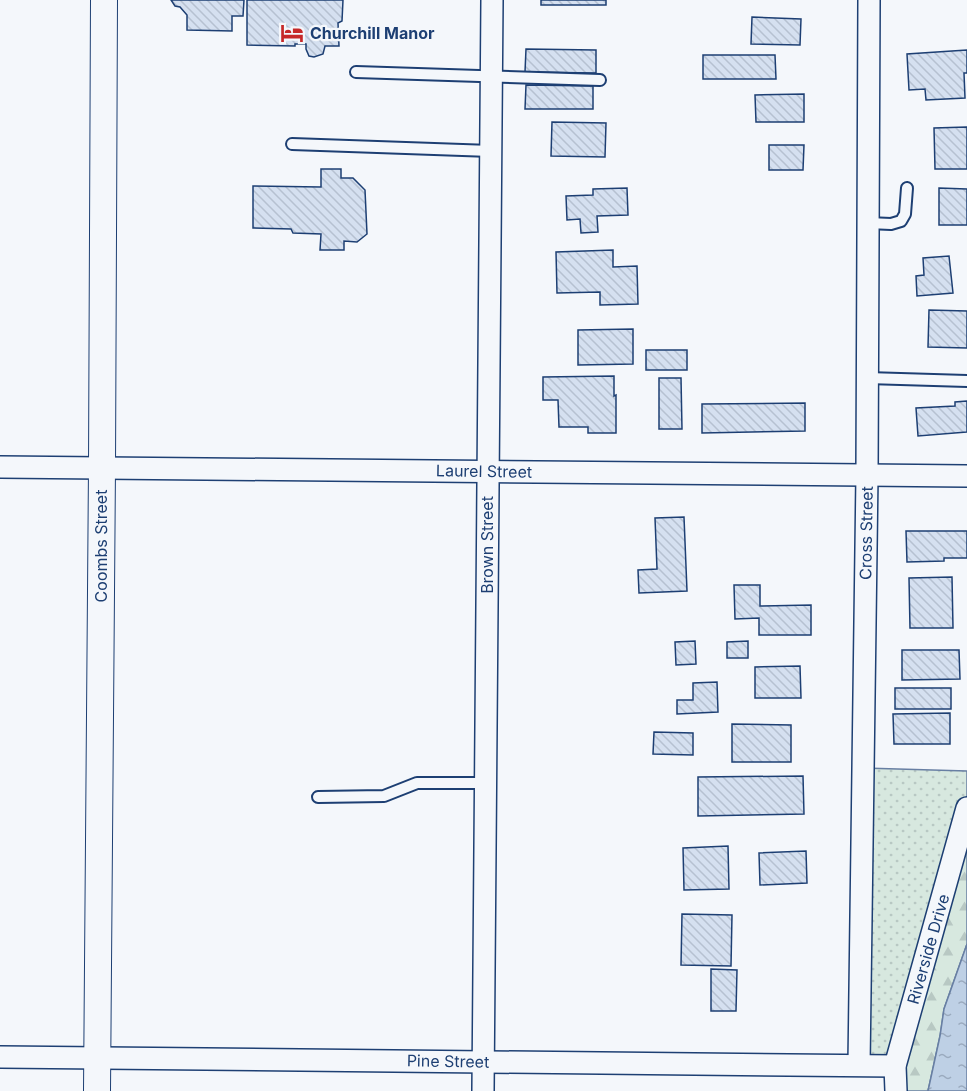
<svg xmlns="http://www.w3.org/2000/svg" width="967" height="1091" font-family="Inter,sans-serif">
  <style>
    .forest { fill: url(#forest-firs); stroke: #687fa3; stroke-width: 1.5 }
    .park { fill: url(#park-dots); stroke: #687fa3; stroke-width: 1.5 }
    .water { fill: url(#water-ripples); stroke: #687fa3; stroke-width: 1.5 }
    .building { fill: url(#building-back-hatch); stroke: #1d3f73; stroke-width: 1.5 }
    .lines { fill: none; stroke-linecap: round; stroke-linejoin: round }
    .service-casing { stroke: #1d3f73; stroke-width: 14 }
    .minor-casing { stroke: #1d3f73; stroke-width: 24 }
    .tertiary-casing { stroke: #1d3f73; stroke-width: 28 }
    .service { stroke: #f4f7fb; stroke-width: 10 }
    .minor { stroke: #f4f7fb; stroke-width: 21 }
    .tertiary { stroke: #f4f7fb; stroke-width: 26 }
    .labels { text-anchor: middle; stroke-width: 4.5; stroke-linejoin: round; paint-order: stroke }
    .poi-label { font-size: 16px; font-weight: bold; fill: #1d3f73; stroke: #f4f7fb; text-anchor: start }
    .street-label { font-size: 16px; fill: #1d3f73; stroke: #f4f7fb }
  </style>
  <defs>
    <pattern id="forest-firs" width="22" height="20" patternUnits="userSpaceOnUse" patternTransform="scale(1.5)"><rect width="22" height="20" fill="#d7e8df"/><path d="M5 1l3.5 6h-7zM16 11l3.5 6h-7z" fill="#b8c8c3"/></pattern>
    <pattern id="park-dots" width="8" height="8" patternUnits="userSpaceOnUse" patternTransform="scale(1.5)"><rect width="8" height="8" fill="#d7e8df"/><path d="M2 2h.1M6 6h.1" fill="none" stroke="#b8c8c3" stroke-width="1.8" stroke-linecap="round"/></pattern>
    <pattern id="water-ripples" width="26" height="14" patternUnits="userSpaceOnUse" patternTransform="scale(1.5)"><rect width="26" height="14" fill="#bed0e5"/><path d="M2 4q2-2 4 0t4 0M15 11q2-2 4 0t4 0" fill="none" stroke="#9aaabe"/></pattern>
    <pattern id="building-back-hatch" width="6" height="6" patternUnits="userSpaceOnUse" patternTransform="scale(1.5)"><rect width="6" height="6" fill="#d5e0f0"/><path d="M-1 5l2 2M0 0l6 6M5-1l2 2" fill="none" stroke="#b6c1d1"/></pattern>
  </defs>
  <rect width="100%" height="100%" fill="#f4f7fb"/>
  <path class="forest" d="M967 808V944L944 1009 940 1036 928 1091H896Z"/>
  <path class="park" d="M863 768 967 771V808L895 1066 859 1065Z"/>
  <path class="water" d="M967 944V1091H928L940 1036 944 1009Z"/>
  <g class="building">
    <path d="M171 0H244L243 16H232V31L187 30V15L180 7 175 6Z"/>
    <path d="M247 0H343L342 21 338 23 339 46H325L323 54 314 57 309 56 306 49V44H295V46L247 45Z"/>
    <rect x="541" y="0" width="65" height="5"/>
    <path d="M752 17 801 19 800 45 751 44Z"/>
    <path d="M526 49 596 50V73L525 72Z"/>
    <path d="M967 50V73H964L965 98 926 100 925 89 909 90 907 54Z"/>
    <path d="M703 55H775L776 79H703Z"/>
    <path d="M526 85 593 86V109H525Z"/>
    <path d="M804 94V122H756L755 95Z"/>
    <path d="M552 122 606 123 605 157 551 156Z"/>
    <path d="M967 127V169H935L934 128Z"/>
    <path d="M769 145H804L803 170H769Z"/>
    <path d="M321 169H341V178H353L365 190 367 234 357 242 344 241V250H320L321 234 293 233 291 229 253 228V186L321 187Z"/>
    <path d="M627 188 628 215 597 216 598 232 581 233 580 219 567 220 566 196 593 195V189Z"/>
    <path d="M939 188 967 189V225H939Z"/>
    <path d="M613 250V267L637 266 638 304 600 305V292L557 293 556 252Z"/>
    <path d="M949 256 953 293 917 296 916 276 924 275 923 258Z"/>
    <path d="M929 310 967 311V348L928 347Z"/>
    <path d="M633 329V364L578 365V330Z"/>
    <rect x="646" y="350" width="41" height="20"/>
    <path d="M614 376V396L616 395V433H588V427H559L558 400H543V377Z"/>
    <path d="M659 378H681L682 429H659Z"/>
    <path d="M967 401V432L918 436 916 408 955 406V402Z"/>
    <path d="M805 403V431L702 433V404Z"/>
    <path d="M684 517 687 591 639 593 638 570 657 569 655 518Z"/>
    <path d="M906 531H967V558H944V561L907 562Z"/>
    <path d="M952 577 953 628H910L909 578Z"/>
    <path d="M734 585H760V606L811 605V635H759V618L735 619Z"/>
    <path d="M695 641 696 664 676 665 675 642Z"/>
    <path d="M748 641V658H727V642Z"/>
    <path d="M902 650H959L960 679 902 680Z"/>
    <path d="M800 666 801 698H755V667Z"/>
    <path d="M717 682 718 712 677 714V700H693V683Z"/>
    <rect x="895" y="688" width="56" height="21"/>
    <path d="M950 713V744H894L893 714Z"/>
    <path d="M732 724 791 725V762H732Z"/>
    <path d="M654 732 693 733V755L653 754Z"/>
    <path d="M803 776 804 814 698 816V777Z"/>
    <path d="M728 846 729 889 684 890 683 848Z"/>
    <path d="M806 851 807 883 760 885 759 853Z"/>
    <path d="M682 914 732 915 731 966 681 965Z"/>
    <path d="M711 969 737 970 736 1011H711Z"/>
  </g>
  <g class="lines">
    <g class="service-casing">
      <g id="service">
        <path d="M356 72 600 80"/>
        <path d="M292 144 491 151"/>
        <path d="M868 223 891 224 901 221 905 214 907 188"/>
        <path d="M867 378 967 381"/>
        <path d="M318 797 384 796 417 783H485"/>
      </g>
    </g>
    <g class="minor-casing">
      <g id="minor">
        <path d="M0 467 967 476"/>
        <path d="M0 1057 895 1066"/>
        <path d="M859 1065 867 475 869 0"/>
        <path d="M483 1091 492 0"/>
        <path d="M896 1091 895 1066 967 808"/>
      </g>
    </g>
    <g class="tertiary-casing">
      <path id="tertiary" d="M97 1091 102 467 104 0"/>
    </g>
    <use href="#service" class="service"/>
    <use href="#minor" class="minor"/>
    <use href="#tertiary" class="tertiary"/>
  </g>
  <defs>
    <g id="hotel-bare" transform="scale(1.8)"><path d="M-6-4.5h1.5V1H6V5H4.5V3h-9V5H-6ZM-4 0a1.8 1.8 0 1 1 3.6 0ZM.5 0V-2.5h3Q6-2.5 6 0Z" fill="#c62828" stroke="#f4f7fb" stroke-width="2.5" paint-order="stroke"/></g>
  </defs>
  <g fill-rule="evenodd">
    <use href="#hotel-bare" x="292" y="33"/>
  </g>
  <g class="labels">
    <g class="poi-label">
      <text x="310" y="39">Churchill Manor</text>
    </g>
    <g class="street-label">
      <text transform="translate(484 471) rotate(1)" y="6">Laurel Street</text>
      <text transform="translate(866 533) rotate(-89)" y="6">Cross Street</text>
      <text transform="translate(487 545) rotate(-90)" y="6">Brown Street</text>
      <text transform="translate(101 546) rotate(-90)" y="6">Coombs Street</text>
      <text transform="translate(928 949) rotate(-74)" y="6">Riverside Drive</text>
      <text transform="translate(448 1061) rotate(1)" y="6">Pine Street</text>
    </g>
  </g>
</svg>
